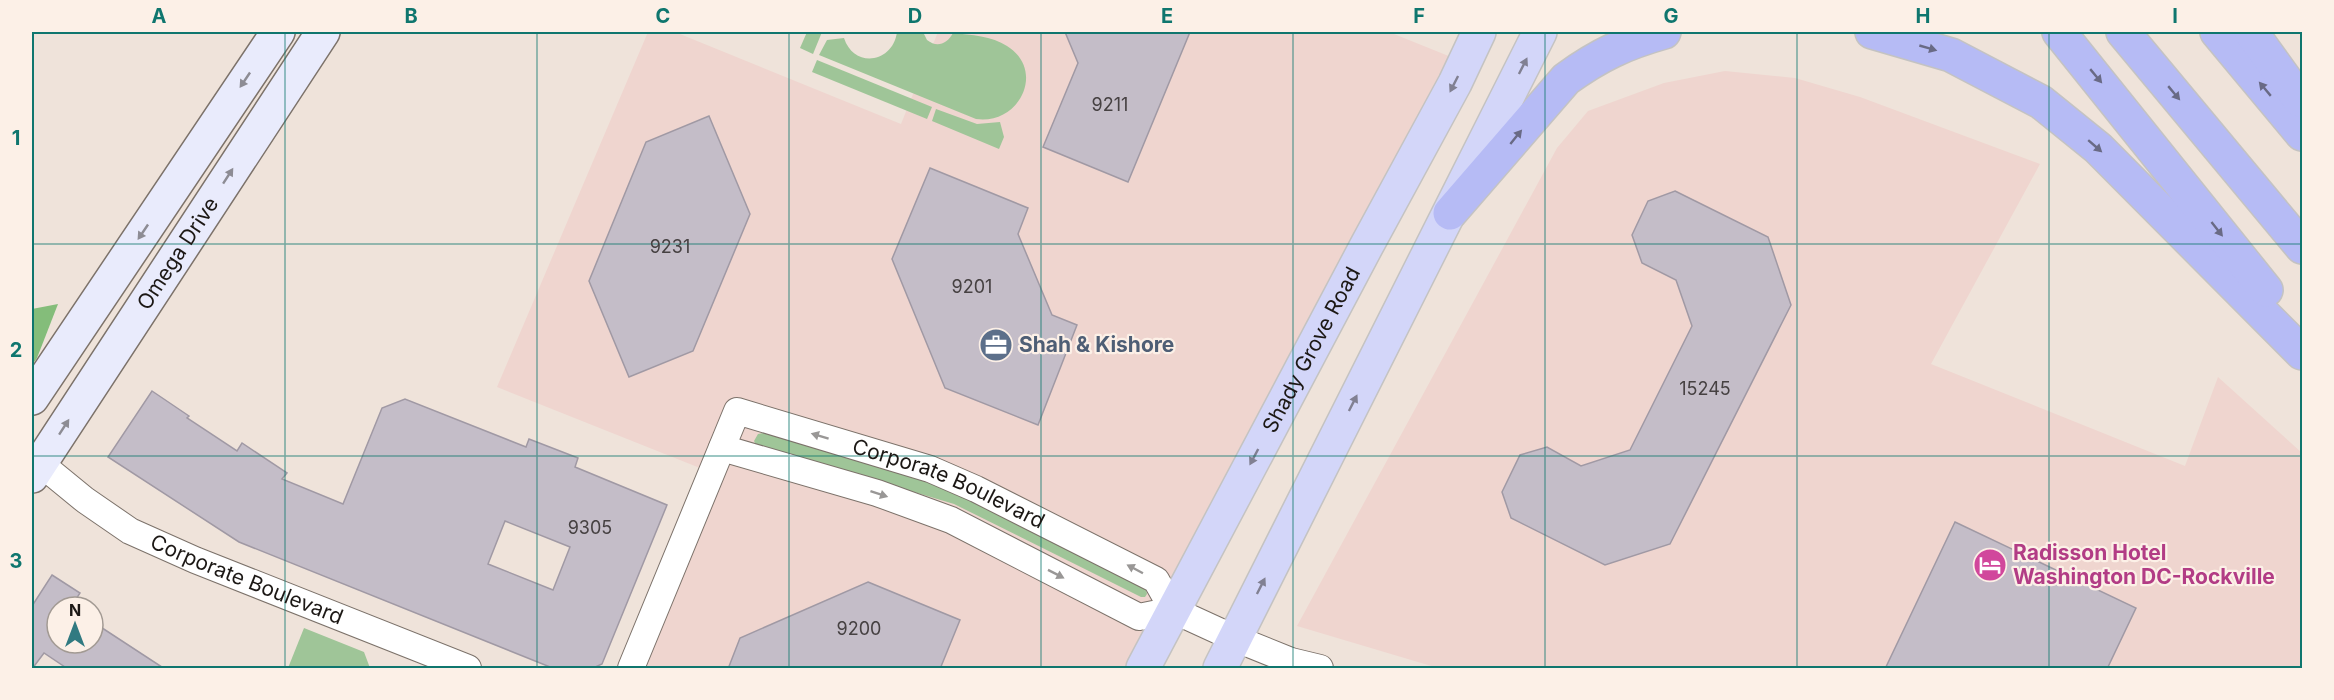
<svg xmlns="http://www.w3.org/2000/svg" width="2334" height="700" font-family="Inter,sans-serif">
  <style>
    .commercial { fill: #efd5cf }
    .green { fill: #9fc598 }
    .forest { fill: #84bd7a }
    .building { fill: #c4bdc8; stroke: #a099a4; stroke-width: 1.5; fill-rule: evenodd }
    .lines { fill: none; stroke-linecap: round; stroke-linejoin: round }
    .minor-casing { stroke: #7c726a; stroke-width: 28 }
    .secondary-casing { stroke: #7c726a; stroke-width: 36 }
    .primary-casing { stroke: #c4c3c2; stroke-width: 36 }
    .motorway-casing { stroke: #c4c3c2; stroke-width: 36 }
    .minor { stroke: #fff; stroke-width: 26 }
    .secondary { stroke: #e9ebfc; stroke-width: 33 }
    .primary { stroke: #d3d6f9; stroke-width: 33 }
    .motorway { stroke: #b6bbf5; stroke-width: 33 }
    .oneway { fill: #696a85 }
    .oneway2 { fill: #818092 }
    .oneway3 { fill: #8d8c94 }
    .oneway4 { fill: #999796 }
    .grid { fill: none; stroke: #0f766e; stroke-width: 1.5; stroke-opacity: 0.55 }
    .labels { text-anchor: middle; stroke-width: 4.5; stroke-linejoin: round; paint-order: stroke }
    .number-label { font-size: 18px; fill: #464142 }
    .street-label { font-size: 21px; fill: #1c1815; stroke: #fcf0e7 }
    .service-label { font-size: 21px; font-weight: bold; fill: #4e5e75; stroke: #fcf0e7; text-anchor: start }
    .hotel-label { font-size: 21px; font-weight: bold; fill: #b23c85; stroke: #fcf0e7; text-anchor: start }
    .neatline { fill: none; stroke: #0f766e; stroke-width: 2 }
    .grid-label { font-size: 20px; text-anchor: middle; font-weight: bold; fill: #0f766e }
  </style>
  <rect width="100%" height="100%" fill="#efe3da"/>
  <g class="commercial">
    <path d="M648 32H675L901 124 938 32H1389L1461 61 1137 668H629L710 472 497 387Z"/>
    <path d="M1725 71 1795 78 1860 97 2040 164 1931 364 2185 466 2218 377 2302 453V668H1438L1297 626 1557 148 1588 111 1664 83Z"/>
  </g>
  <g class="green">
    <path d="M807 32H822L813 54 800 48Z"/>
    <path d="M897 32H923L927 40C937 48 947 44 953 33 971 35 992 36 1007 46 1046 70 1020 125 976 119L819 55 827 40 844 38C854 69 893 63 897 32Z"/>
    <path d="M817 60 932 107 927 119 812 72Z"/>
    <path d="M936 109 977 124 1000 122 1004 137 999 149 932 121Z"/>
    <path d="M763 433 932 482 1146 589 1147 594 1145 597H1141L954 504 756 445 754 441 758 434Z"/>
    <path d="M304 628 364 652 370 668H288Z"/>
  </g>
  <path class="forest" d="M58 304 37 358 32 365V309Z"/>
  <g class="building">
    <path d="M1065 32H1190L1128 182 1043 147 1078 63Z"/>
    <path d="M709 116 750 214 693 351 629 377 589 281 646 142Z"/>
    <path d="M930 168 1028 208 1018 234 1052 315 1077 325 1038 425 945 388 892 259Z"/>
    <path d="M1675 191 1768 237 1791 305 1670 544 1605 565 1511 518 1502 492 1520 455 1547 447 1581 466 1630 450 1692 326 1676 280 1642 263 1632 235 1648 201Z"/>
    <path d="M152 391 189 416 187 418 237 451 242 443 287 473 282 479 343 504 382 408 405 399 526 447 529 439 578 458 575 467 667 505 602 664 591 669H555L239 542 108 457ZM505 521 570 547 553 590 488 564Z"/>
    <path d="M1955 522 2136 608 2107 669H1885Z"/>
    <path d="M52 575 80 593 71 607H57V643H93V622L165 669H68L44 653 32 669V606Z"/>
    <path d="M868 582 960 620 940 669H728L740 638Z"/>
  </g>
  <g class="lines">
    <g class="minor-casing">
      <g id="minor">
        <path d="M722 448 877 493 951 520 1139 617 1173 610"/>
        <path id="s1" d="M41 464 85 500 130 531 195 560 468 668"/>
        <path id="s2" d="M631 668 737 411 930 469 976 489 1156 580 1173 610 1234 638 1291 661 1320 668"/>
      </g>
    </g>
    <g class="secondary-casing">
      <g id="secondary">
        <path d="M32 398 278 32"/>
        <path id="s3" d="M32 476 323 32"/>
      </g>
    </g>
    <g class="primary-casing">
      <g id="primary">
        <path id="s4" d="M1143 668 1367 245 1455 83 1479 32"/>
        <path d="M1220 668 1540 32"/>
      </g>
    </g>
    <g class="motorway-casing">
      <g id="motorway">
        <path d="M1872 32 1951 55 2041 102 2098 148 2302 353"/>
        <path d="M2059 32 2266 290"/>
        <path d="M2123 32 2302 247"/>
        <path d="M2217 32 2302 134"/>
        <path d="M2251 32 2300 100"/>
        <path d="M1450 213 1566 79C1599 55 1625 43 1664 32"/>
      </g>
    </g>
    <use href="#minor" class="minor"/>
    <use href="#secondary" class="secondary"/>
    <use href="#primary" class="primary"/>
    <use href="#motorway" class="motorway"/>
  </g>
  <defs><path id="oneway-solid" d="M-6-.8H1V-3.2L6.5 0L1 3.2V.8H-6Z" transform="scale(1.5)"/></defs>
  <g class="oneway">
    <use href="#oneway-solid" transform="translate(1928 48) rotate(16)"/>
    <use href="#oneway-solid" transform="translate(2096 76) rotate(50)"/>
    <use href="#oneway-solid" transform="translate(2265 89) rotate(-130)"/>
    <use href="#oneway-solid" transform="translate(2174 93) rotate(50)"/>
    <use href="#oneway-solid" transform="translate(1516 137) rotate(-51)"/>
    <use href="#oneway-solid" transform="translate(2095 146) rotate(41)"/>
    <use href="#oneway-solid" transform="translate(2217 229) rotate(52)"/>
  </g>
  <g class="oneway2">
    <use href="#oneway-solid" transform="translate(1523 66) rotate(-63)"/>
    <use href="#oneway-solid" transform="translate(1454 84) rotate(117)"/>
    <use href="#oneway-solid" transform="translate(1353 403) rotate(-63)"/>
    <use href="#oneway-solid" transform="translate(1254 457) rotate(118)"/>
    <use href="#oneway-solid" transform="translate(1261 586) rotate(-63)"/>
  </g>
  <g class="oneway3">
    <use href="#oneway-solid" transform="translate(245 80) rotate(124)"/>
    <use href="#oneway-solid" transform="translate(228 176) rotate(-57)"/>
    <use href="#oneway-solid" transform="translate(143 232) rotate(124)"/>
    <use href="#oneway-solid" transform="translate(64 427) rotate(-57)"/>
  </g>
  <g class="oneway4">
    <use href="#oneway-solid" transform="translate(820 436) rotate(-163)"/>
    <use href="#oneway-solid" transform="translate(879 494) rotate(18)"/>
    <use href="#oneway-solid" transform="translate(1135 569) rotate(-152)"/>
    <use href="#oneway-solid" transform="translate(1056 574) rotate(27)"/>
  </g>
  <path class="grid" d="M285 32V668M537 32V668M789 32V668M1041 32V668M1293 32V668M1545 32V668M1797 32V668M2049 32V668M32 244H2302M32 456H2302"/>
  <defs>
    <g id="office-disc" transform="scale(1.725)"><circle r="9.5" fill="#5c6f8a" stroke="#fcf0e7"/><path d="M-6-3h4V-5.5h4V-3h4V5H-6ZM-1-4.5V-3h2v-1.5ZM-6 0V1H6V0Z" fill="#fff"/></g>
    <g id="hotel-disc" transform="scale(1.725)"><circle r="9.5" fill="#d1479c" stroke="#fcf0e7"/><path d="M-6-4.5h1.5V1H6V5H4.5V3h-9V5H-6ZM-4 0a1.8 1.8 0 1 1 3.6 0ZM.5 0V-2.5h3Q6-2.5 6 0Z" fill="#fff"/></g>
  </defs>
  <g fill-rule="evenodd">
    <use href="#office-disc" x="996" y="345"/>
    <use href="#hotel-disc" x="1990" y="565"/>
  </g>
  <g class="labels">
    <g class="number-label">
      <text x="1110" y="111">9211</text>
      <text x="670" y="253">9231</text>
      <text x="972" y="293">9201</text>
      <text x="1705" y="395">15245</text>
      <text x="590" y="534">9305</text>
      <text x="859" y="635">9200</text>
    </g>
    <g class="street-label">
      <text dy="7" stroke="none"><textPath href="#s3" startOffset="266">Omega Drive</textPath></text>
      <text dy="7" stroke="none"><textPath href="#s4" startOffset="360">Shady Grove Road</textPath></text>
      <text dy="7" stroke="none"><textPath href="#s2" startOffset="502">Corporate Boulevard</textPath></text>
      <text dy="7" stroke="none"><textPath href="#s1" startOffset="238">Corporate Boulevard</textPath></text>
    </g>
    <g class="service-label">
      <text x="1019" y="352">Shah &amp; Kishore</text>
    </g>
    <g class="hotel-label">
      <text x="2013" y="560">Radisson Hotel<tspan x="2013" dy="24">Washington DC-Rockville</tspan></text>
    </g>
  </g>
  <rect width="2334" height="700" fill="none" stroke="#fcf0e7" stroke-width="66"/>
  <g transform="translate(75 625)"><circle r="28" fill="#fcf0e7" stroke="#a29a93" stroke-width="1.5"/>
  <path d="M0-4.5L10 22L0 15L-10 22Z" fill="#317a81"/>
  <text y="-9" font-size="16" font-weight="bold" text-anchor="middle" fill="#1c1815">N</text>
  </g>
  <rect x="33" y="33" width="2268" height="634" class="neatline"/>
  <g class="grid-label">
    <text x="159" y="23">A</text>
    <text x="411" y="23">B</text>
    <text x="663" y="23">C</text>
    <text x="915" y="23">D</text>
    <text x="1167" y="23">E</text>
    <text x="1419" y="23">F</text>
    <text x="1671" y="23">G</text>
    <text x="1923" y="23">H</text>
    <text x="2175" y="23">I</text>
    <text x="16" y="145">1</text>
    <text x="16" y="357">2</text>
    <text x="16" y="568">3</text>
  </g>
</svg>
